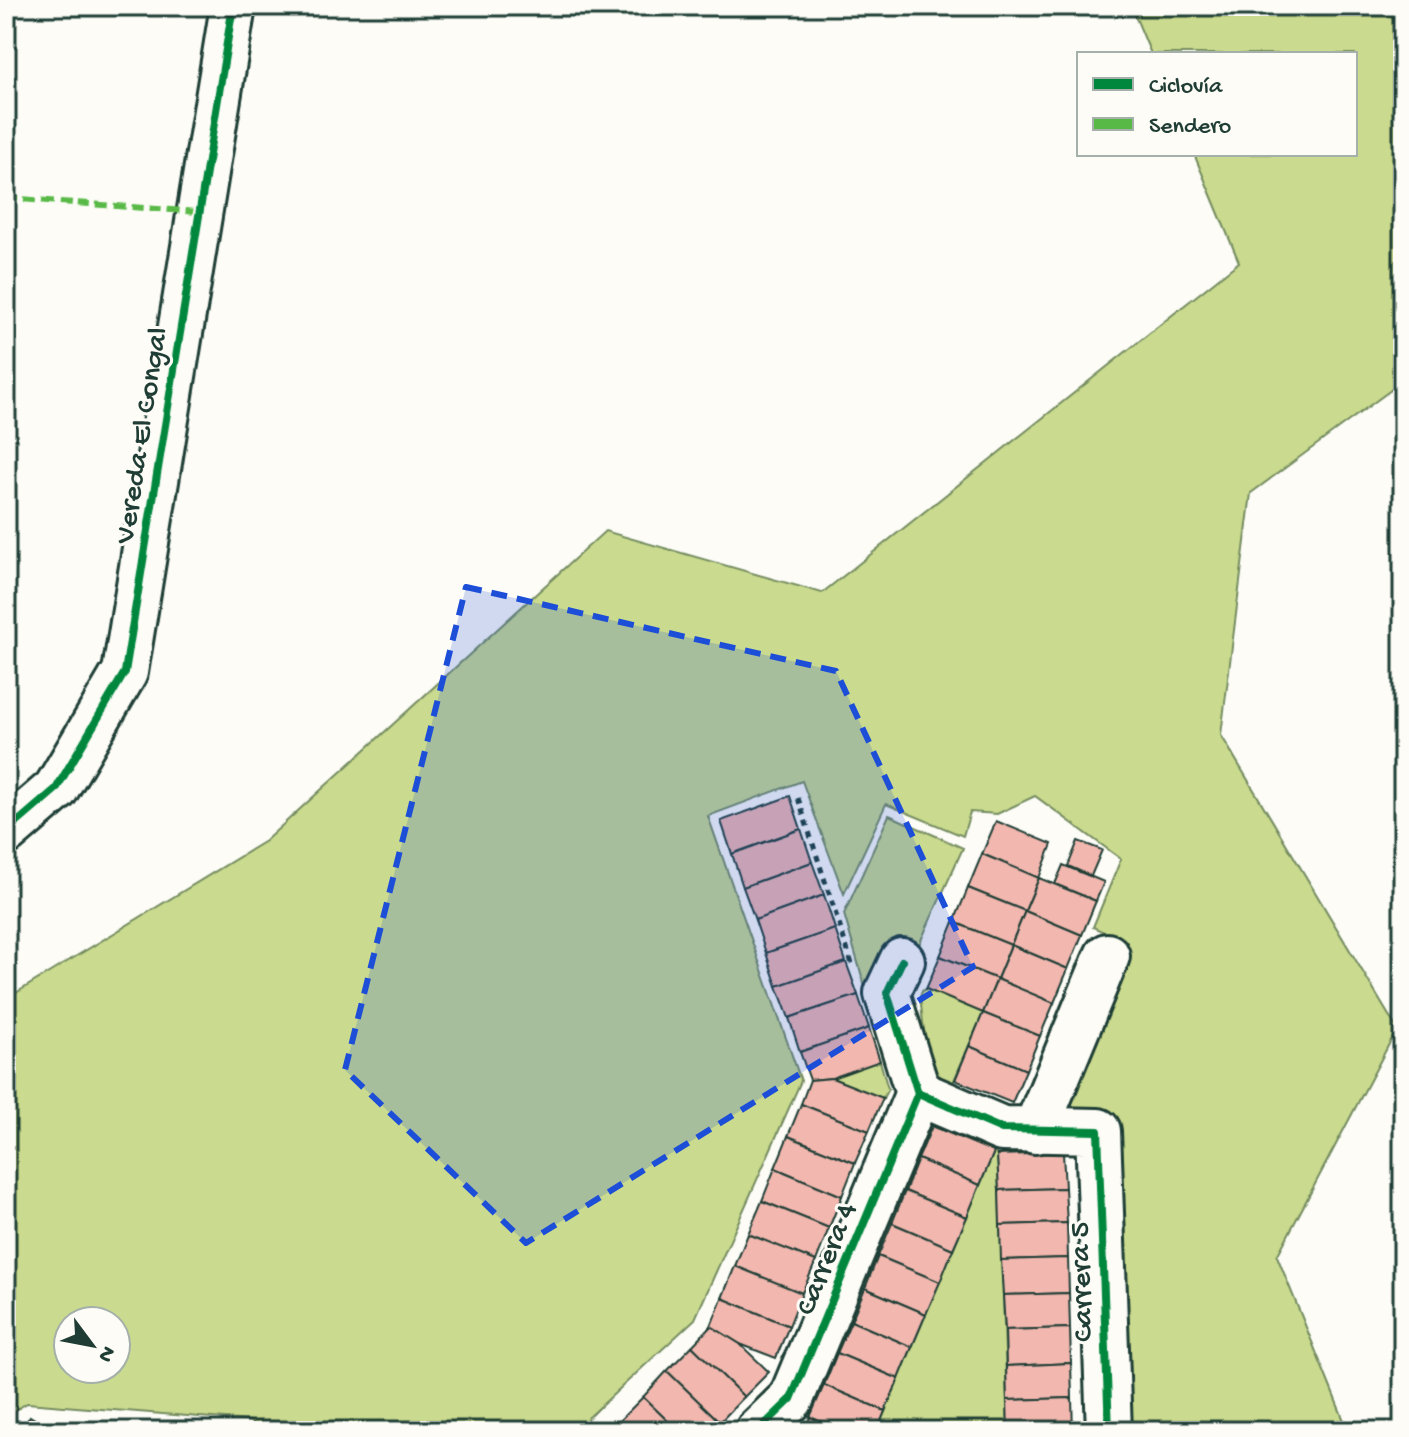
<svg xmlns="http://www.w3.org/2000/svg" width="1409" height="1437" font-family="'Gochi Hand',sans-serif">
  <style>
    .green { fill: #cada8e; stroke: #748c61; stroke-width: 2; fill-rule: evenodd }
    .building { fill: #f2b7af; stroke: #1f3d34; stroke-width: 2 }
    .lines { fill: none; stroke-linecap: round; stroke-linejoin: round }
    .minor-casing { stroke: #1f3d34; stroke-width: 50 }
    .path { stroke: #1f3d34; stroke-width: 5; stroke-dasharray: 6 6; stroke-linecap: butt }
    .minor { stroke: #fdfcf7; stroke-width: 44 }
    .quiet { stroke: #58b947; stroke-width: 6; stroke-dasharray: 12 6; stroke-linecap: butt }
    .cycleway-casing { stroke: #fdfcf7; stroke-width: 13 }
    .cycleway { stroke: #00873e; stroke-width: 8 }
    .marked { fill: #1d4ed8; fill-opacity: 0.2; stroke: #1d4ed8; stroke-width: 6; stroke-dasharray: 16 10; stroke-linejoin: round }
    .labels { text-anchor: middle; stroke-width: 6; stroke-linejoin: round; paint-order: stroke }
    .street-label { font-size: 30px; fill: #1f3d34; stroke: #fdfcf7 }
  </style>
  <rect width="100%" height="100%" fill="#fdfcf7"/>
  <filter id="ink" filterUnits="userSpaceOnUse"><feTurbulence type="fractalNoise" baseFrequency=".0125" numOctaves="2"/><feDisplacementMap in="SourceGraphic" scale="16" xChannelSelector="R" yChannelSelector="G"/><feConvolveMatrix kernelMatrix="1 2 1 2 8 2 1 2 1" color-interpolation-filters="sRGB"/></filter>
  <g filter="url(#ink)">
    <g class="green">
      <path d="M1131 6H1403V381L1251 493 1221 735 1397 1029 1277 1256 1347 1428 1345 1431H1126L1112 1130 1062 1109 1119 939 1093 927 1121 859 1035 796 997 814 970 812 963 836 886 804 844 894 802 781 708 816 801 1081 695 1319 574 1431H263L249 1421 27 1403 6 1416V999L265 841 605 531 822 593 1239 262 1194 154H1355V54H1151ZM68 1321H116V1369H68Z"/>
      <path d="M889 815 963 848 918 947 896 938 867 994 844 914Z"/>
      <path d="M926 989 983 1013 952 1085C924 1074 924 1024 920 997L922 991Z"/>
      <path d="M880 1061 888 1089 883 1098 832 1078Z"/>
      <path d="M994 1152 997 1155 999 1190 1008 1431H877Z"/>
    </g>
    <g class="building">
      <path d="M790 796 801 829 732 854 721 821Z"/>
      <path d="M996 821 1052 844 1039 878 982 854Z"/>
      <path d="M801 829 812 862 743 887 732 854Z"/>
      <path d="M1078 841 1102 850 1091 876 1068 866Z"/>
      <path d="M982 854 1039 878 1025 911 968 888Z"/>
      <path d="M812 862 824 895 755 920 743 887Z"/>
      <path d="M1063 865 1104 882 1096 901 1055 884Z"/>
      <path d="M1039 878 1096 901 1082 935 1025 911Z"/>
      <path d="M968 888 1025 911 1011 945 954 922Z"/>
      <path d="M824 895 835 929 766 953 755 920Z"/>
      <path d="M1025 911 1082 935 1068 969 1011 945Z"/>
      <path d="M954 922 1011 945 997 979 940 956Z"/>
      <path d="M835 929 846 962 777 986 766 953Z"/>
      <path d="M1011 945 1068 969 1054 1003 997 979Z"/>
      <path d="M940 956 997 979 983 1013 926 989Z"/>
      <path d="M846 962 858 995 789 1018 777 986Z"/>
      <path d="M997 979 1054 1003 1040 1036 983 1013Z"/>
      <path d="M858 995 869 1028 800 1052 789 1018Z"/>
      <path d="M983 1013 1040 1036 1026 1070 969 1046Z"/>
      <path d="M869 1028 880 1061 832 1078 810 1080 800 1052Z"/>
      <path d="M969 1046 1026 1070 1012 1103 955 1080Z"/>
      <path d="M832 1078 883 1098 869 1131 801 1104 810 1080Z"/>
      <path d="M801 1104 869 1131 855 1163 788 1136Z"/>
      <path d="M932 1126 994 1152 980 1185 918 1159Z"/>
      <path d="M788 1136 855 1163 842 1196 775 1168Z"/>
      <path d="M1063 1153 1065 1188 999 1190 997 1155Z"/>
      <path d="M918 1159 980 1185 967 1217 905 1191Z"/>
      <path d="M775 1168 842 1196 829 1228 762 1201Z"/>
      <path d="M1065 1188 1067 1223 1000 1225 999 1190Z"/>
      <path d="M905 1191 967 1217 953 1249 892 1223Z"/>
      <path d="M762 1201 829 1228 816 1261 748 1234Z"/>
      <path d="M892 1223 953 1249 940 1282 878 1256Z"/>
      <path d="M1067 1223 1068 1258 1001 1260 1000 1225Z"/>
      <path d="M748 1234 816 1261 802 1293 735 1266Z"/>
      <path d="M878 1256 940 1282 926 1314 865 1288Z"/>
      <path d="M1068 1258 1069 1293 1003 1295 1001 1260Z"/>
      <path d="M735 1266 802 1293 789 1326 722 1298Z"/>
      <path d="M865 1288 926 1314 912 1347 851 1321Z"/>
      <path d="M1069 1293 1070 1328 1005 1330 1003 1295Z"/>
      <path d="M722 1298 789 1326 776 1358 740 1344 711 1326Z"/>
      <path d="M851 1321 912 1347 899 1379 837 1353Z"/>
      <path d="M711 1326 740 1344 769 1372 744 1397 692 1346Z"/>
      <path d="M1070 1328 1071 1363 1006 1366 1005 1330Z"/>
      <path d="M692 1346 744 1397 720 1422 667 1371Z"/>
      <path d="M837 1353 899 1379 885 1411 824 1385Z"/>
      <path d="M1071 1363 1072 1398 1007 1400 1006 1366Z"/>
      <path d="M667 1371 720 1422 711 1431H678L643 1397Z"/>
      <path d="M824 1385 885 1411 877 1431H842L810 1417Z"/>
      <path d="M643 1397 678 1431H628L618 1422Z"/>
      <path d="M1072 1398 1073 1431H1008L1007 1400Z"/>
      <path d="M30 1416 49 1428 47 1431H21Z"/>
      <path d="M810 1417 842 1431H805Z"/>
    </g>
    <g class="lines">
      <g class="minor-casing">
        <g id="minor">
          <path d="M6 832 56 789 125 672 233 6"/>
          <path d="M902 961 887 993 918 1093 1002 1129 1098 1131 1109 1431"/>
          <path d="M1035 1131 1107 956"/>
          <path d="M758 1431 791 1399 918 1093"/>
        </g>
      </g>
      <path class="path" d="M798 798 853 967"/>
      <use href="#minor" class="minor"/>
      <path class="quiet" d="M6 198 199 212"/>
      <g class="cycleway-casing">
        <g id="cycleway">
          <path d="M6 832 56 789 125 672 233 6"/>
          <path d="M902 961 887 993 918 1093 1002 1129 1098 1131 1109 1431"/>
          <path d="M758 1431 791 1399 918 1093"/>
        </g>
      </g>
      <use href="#cycleway" class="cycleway"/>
    </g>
  </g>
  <path class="marked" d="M466 587 836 671 973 967 526 1243 345 1070Z"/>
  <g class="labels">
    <g class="street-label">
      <text transform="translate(139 435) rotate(-81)" y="10">Vereda El Congal</text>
      <text transform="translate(824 1258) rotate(-68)" y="10">Carrera 4</text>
      <text transform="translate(1079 1282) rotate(-92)" y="10">Carrera 5</text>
    </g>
  </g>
  <rect width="1409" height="1437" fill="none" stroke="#fdfcf7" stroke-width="32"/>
  <rect x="16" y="16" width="1377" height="1405" fill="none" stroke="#1f3d34" stroke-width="3" filter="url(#ink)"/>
  <rect x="1077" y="52" width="280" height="104" fill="#fdfcf7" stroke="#a4b0a9" stroke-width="2"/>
  <rect x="1093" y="78" width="40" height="12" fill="#00873e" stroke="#a4b0a9" stroke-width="2"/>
  <text x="1149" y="92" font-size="24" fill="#1f3d34">Ciclovía</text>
  <rect x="1093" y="118" width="40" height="12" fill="#58b947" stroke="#a4b0a9" stroke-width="2"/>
  <text x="1149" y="132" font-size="24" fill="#1f3d34">Sendero</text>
  <g transform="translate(92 1345) rotate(122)"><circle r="38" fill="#fdfcf7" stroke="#a4b0a9" stroke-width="2"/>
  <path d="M0-6L14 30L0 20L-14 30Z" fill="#1f3d34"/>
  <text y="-12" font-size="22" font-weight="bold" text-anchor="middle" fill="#1f3d34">N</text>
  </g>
</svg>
